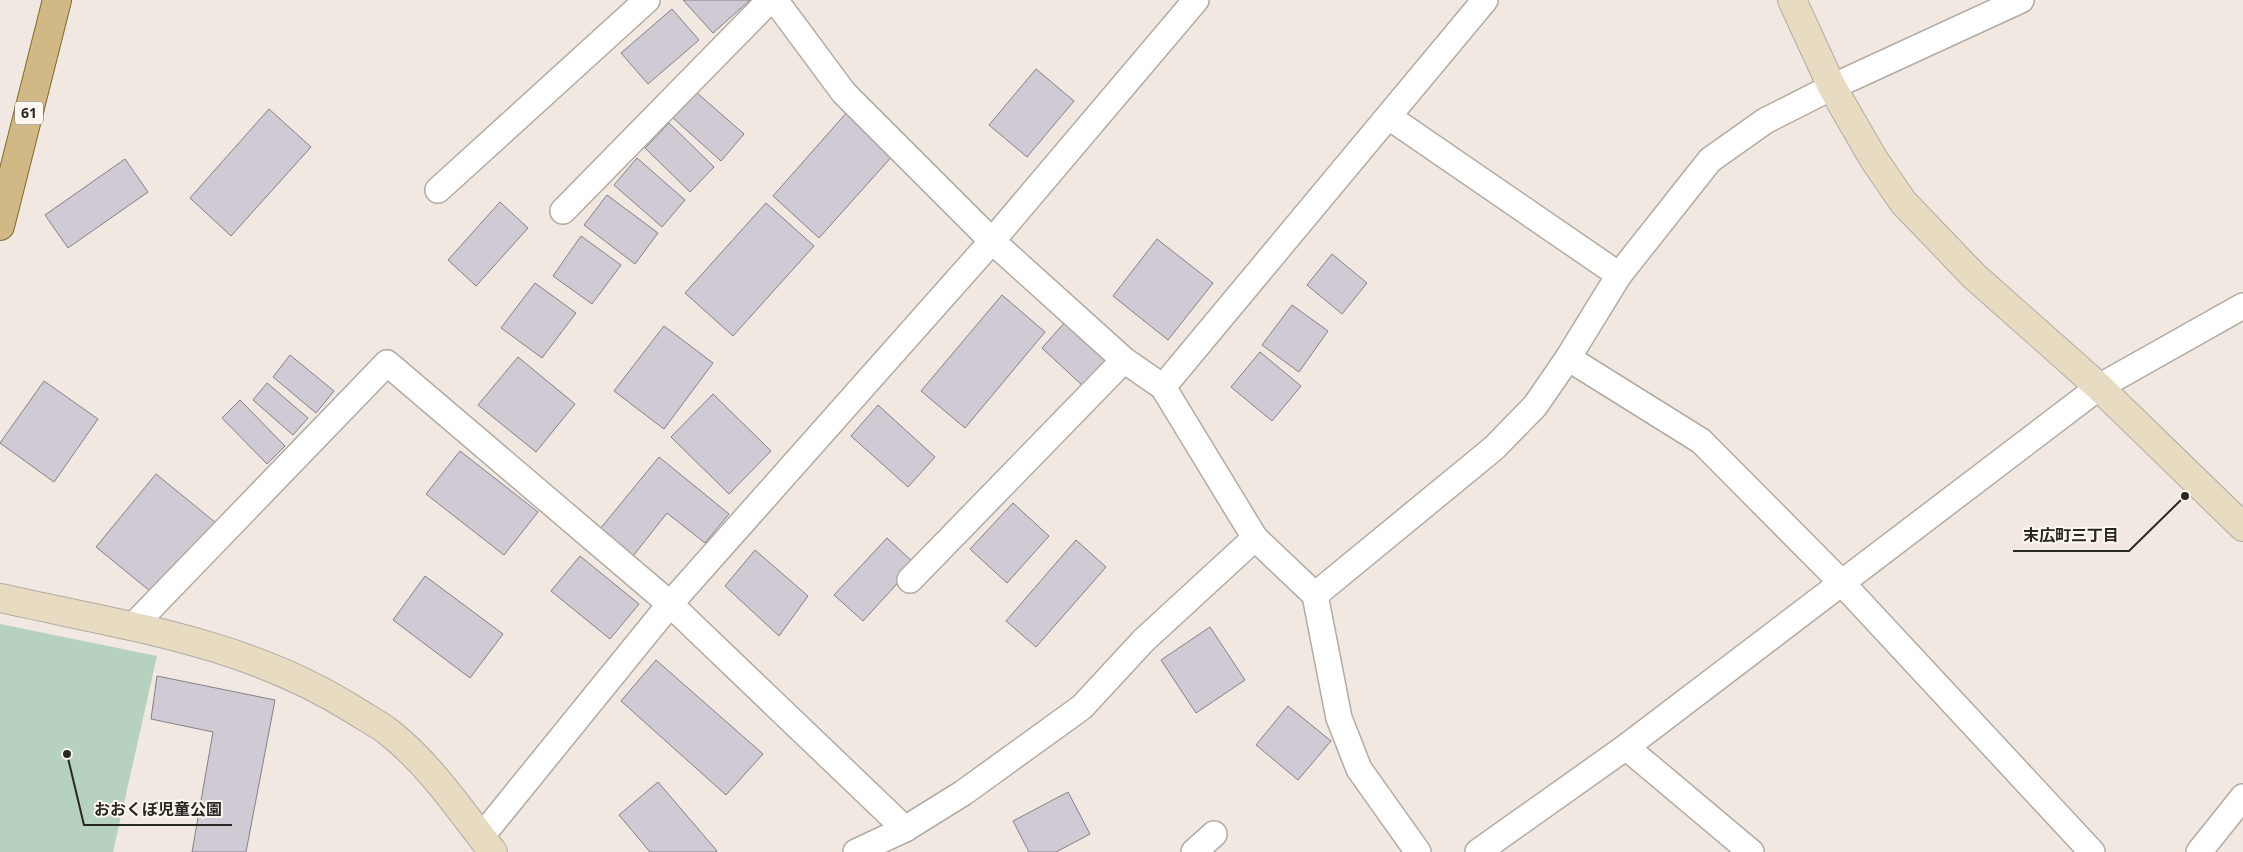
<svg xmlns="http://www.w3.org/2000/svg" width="2243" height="852" font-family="'Open Sans','Noto Sans JP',sans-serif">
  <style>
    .green { fill: #b6d2be }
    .building { fill: #cfcad3; stroke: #848088 }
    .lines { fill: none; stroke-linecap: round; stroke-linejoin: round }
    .street-casing { stroke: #b2aba3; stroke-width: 28 }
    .secondary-casing { stroke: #b2aba3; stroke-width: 30 }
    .primary-casing { stroke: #81682e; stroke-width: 30 }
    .street { stroke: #fff; stroke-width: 25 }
    .secondary { stroke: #e7dcc2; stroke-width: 28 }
    .primary { stroke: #d0b985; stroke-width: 28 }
    .labels { text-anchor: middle; stroke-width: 4; stroke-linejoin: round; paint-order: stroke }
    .shield { fill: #fdf6ee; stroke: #696561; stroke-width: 1 }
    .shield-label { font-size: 14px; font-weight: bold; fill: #292724 }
    .leader { fill: none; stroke: #292724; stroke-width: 2 }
    .callout-dot { fill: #292724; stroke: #fdf6ee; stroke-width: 2 }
    .callout-label { font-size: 16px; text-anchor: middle; font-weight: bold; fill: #292724; stroke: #fdf6ee; stroke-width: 4; stroke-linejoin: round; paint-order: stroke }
  </style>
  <rect width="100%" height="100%" fill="#f0e8e1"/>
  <path class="green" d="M0 624 157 656 113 852H0Z"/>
  <g class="building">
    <path d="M683 0H750L713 33Z"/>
    <path d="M672 9 699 40 648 84 621 53Z"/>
    <path d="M1036 69 1074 101 1027 157 989 125Z"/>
    <path d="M696 92 744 134 721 161 673 118Z"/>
    <path d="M269 109 311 147 231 236 190 198Z"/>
    <path d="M848 111 895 153 819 238 773 196Z"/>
    <path d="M669 123 714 167 690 192 645 148Z"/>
    <path d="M637 158 685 200 662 227 614 185Z"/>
    <path d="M125 159 148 192 68 248 45 215Z"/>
    <path d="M607 195 658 233 635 264 584 225Z"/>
    <path d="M500 202 528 228 476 286 448 260Z"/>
    <path d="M766 203 814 246 733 336 685 293Z"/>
    <path d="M581 236 621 265 592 304 553 276Z"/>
    <path d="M1157 239 1213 283 1168 340 1113 296Z"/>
    <path d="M1332 254 1367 283 1342 314 1307 285Z"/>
    <path d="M535 283 576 313 542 358 501 328Z"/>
    <path d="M1002 295 1045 332 965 428 921 391Z"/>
    <path d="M1292 305 1328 331 1299 372 1262 345Z"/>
    <path d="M1066 321 1108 358 1083 386 1042 348Z"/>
    <path d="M664 326 713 363 664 429 614 391Z"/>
    <path d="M1260 352 1301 386 1272 421 1231 387Z"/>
    <path d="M290 355 334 391 316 413 273 377Z"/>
    <path d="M518 357 575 404 536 452 478 405Z"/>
    <path d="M44 381 98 419 54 482 0 443Z"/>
    <path d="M267 383 308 418 293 435 253 400Z"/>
    <path d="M713 394 771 451 729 494 671 437Z"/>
    <path d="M240 400 285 446 267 464 222 418Z"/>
    <path d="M878 405 935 457 908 487 851 436Z"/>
    <path d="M460 451 538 512 504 555 426 494Z"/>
    <path d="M659 457 729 514 705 543 667 513 633 556 600 529Z"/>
    <path d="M156 474 216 523 156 596 96 547Z"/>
    <path d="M1013 503 1049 536 1007 583 970 549Z"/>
    <path d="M887 538 915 564 863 621 834 595Z"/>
    <path d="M1076 540 1106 567 1036 647 1006 621Z"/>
    <path d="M755 550 808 596 779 636 725 586Z"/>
    <path d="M580 556 639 604 610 639 551 591Z"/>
    <path d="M425 576 503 634 470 678 393 620Z"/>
    <path d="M1210 627 1245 680 1196 713 1161 660Z"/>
    <path d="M656 660 763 754 726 795 621 701Z"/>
    <path d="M157 676 275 700 246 852H192L213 732 151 719Z"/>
    <path d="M1288 706 1331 741 1298 780 1256 745Z"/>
    <path d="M658 782 717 851 715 852H650L619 815Z"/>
    <path d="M1068 792 1090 834 1056 852H1029L1013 821Z"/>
  </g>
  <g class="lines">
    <g class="street-casing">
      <g id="street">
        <path d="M775 0 844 93 992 241 1124 360 1163 387 1255 538 1315 595 1339 718 1359 769 1418 852"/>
        <path d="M1389 117 1619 275"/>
        <path d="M438 190 647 0"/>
        <path d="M563 211 770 0"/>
        <path d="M1568 358 1701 441 1841 582 2092 852"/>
        <path d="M1163 387 1485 0"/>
        <path d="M910 580 1124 360"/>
        <path d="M1315 595 1494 448 1535 406 1568 358 1619 275 1710 160 1765 121 1832 87 2021 0"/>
        <path d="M133 626 387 363 670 604 905 829"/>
        <path d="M1626 747 1751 852"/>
        <path d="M481 837 670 604 992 241 1196 0"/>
        <path d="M856 852 905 829 963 793 1082 707 1144 640 1255 538"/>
        <path d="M1194 852 1214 834"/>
        <path d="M1478 852 1626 747 2099 387 2243 306"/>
        <path d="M2199 852 2243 797"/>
      </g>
    </g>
    <g class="secondary-casing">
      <g id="secondary">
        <path d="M1792 0 1832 87 1873 158 1903 202 1974 276 2099 387 2243 527"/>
        <path d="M0 598C124 626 245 641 354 710 365 717 376 723 386 730 429 763 460 810 493 852"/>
      </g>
    </g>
    <g class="primary-casing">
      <path id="primary" d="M0 226 57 0"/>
    </g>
    <use href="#street" class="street"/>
    <use href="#secondary" class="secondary"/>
    <use href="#primary" class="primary"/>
  </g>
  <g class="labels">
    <rect class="shield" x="15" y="101.5" width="28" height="23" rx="4"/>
    <g class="shield-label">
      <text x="29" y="118">61</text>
    </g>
  </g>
  <path class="leader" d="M2185 496L2129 551H2013M67 754L84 825H232"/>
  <g class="callout-dot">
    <circle cx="2185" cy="496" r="5"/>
    <circle cx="67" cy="754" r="5"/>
  </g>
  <g class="callout-label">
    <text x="2071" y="541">末広町三丁目</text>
    <text x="158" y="815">おおくぼ児童公園</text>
  </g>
</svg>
